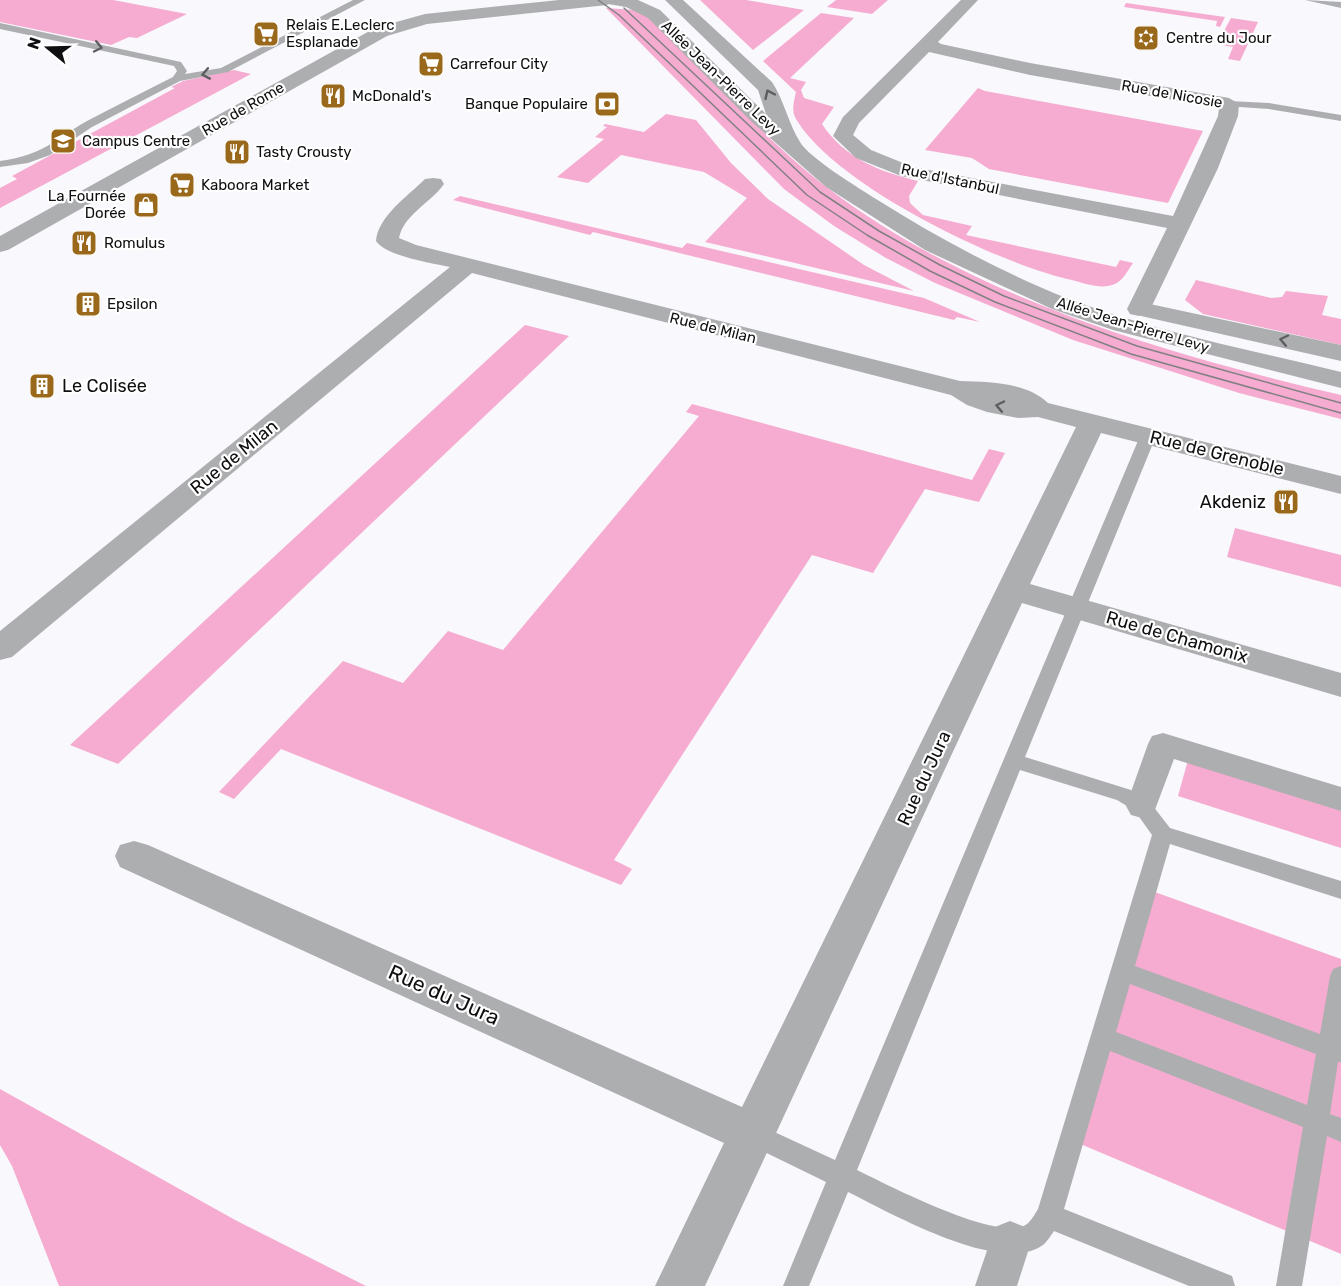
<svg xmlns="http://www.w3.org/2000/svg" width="1341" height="1286" font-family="Rubik,sans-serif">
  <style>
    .green { fill: #f6acd0 }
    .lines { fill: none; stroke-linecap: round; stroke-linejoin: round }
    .service { fill: #adaeb0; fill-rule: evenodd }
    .pedestrian { fill: #adaeb0; fill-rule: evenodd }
    .minor { fill: #adaeb0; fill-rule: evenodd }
    .tertiary { fill: #adaeb0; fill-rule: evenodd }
    .tram { stroke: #808084; stroke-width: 1.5 }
    .oneway { stroke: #5e5e60 }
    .labels { text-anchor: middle; stroke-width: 4.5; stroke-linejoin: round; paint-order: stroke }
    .far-poi-label { font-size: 15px; fill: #0f0f11; stroke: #fff; text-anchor: start }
    .far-street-label { font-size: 15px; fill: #0f0f11; stroke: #fff }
    .poi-label { font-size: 18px; fill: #0f0f11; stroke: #fff; text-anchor: start }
    .street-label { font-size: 18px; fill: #0f0f11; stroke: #fff }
    .near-street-label { font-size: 21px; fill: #0f0f11; stroke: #fff }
  </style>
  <rect width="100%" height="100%" fill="#f8f8fd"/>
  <g class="green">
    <path d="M0 0H113L187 14 137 38 129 37 111 45 0 22Z"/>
    <path d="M700 0H746L804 10 753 50Z"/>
    <path d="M836 0H888L872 14 827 7Z"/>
    <path d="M1126 3 1225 17 1220 27 1216 26 1217 21 1124 7Z"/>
    <path d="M606 8 634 10 653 19C709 75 767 142 829 189 975 299 1166 354 1341 395V419L1239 393 1073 340 935 283 886 258 834 226 784 189Z"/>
    <path d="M821 13 854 18 790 78 806 82 801 90 804 98 834 107 822 124C844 158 880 172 918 181L909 196 910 203 923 215 972 226 966 235 1116 267 1120 260 1133 263C1126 273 1122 284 1108 286 1097 288 1083 283 1072 280 998 264 835 185 796 119 791 111 794 101 796 92L763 61Z"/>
    <path d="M1231 18 1258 22 1240 61 1228 59 1233 47 1217 44Z"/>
    <path d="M234 70 251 74 0 208V188L17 179 12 176 175 88 171 87 183 81Z"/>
    <path d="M978 88 985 91 1203 131 1168 203 989 169 972 158 925 150Z"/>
    <path d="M666 114 696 120 731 163 768 199 864 265 914 291 705 242 747 198 704 172 621 155 588 183 557 177 604 139 595 137 607 127 603 126 605 124 644 132Z"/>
    <path d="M460 196 682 248 687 243 924 298 980 322 957 317 954 320 593 232 590 235 453 200Z"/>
    <path d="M1196 280 1271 298 1282 297 1286 291 1328 296 1322 315 1341 319V345L1203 314 1185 300Z"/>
    <path d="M525 325 569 336 118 764 70 745Z"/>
    <path d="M692 404 972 480 989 449 1005 453 979 502 925 489 873 573 812 555 614 860 632 869 621 885 281 749 234 799 219 792 343 661 403 683 448 631 503 650 699 416 686 412Z"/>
    <path d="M1235 528 1341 555V587L1227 557Z"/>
    <path d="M1188 760 1341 809V848L1178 796Z"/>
    <path d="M1152 891 1341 959V1254L1078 1143Z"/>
    <path d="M0 1089 237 1221 366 1286H59L12 1166 0 1145Z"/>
  </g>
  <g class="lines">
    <g class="service">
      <path d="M353 0H365L228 72 180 81 92 127 50 155 28 163 0 167V161C46 154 50 142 87 121 115 106 144 92 173 77L177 71 174 66 0 29V23L181 62 187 71 185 74 221 68Z"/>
      <path d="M1305 0 1341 2V8Z"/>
      <path d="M1229 101 1269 103 1341 115V121L1269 109 1225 106V102Z"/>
      <path d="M1148 431 1156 436 1025 757 1131 790 1149 801 1170 828 1341 881V899L1170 844 1135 966 1320 1034 1330 976 1333 969 1341 966V1062H1338L1330 1114 1341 1118V1142L1327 1136 1302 1286H1276L1303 1127 1110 1051 1064 1209 1232 1276 1235 1286H1189L1054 1231C1051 1235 1047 1242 1043 1245 1000 1276 889 1212 848 1192L809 1286H783L826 1182 744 1142 741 1134 744 1126 753 1122 835 1160 1140 436ZM1020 770 1117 800 1135 811 1152 835 1038 1209C1035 1214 1031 1221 1027 1224 1000 1244 886 1184 857 1170ZM1130 984 1316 1054 1307 1105 1116 1032Z"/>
    </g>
    <g class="pedestrian">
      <path d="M1163 733 1341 787V811L1174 759 1153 815 1142 818 1131 815 1126 806 1148 744 1152 736Z"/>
      <path d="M1010 1221 1025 1227 1031 1242 1017 1286H975L995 1227Z"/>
    </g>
    <g class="minor">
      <path d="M559 0H615L607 5 427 24 387 36 8 250 0 252V236L375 28 425 14Z"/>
      <path d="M961 0H978L938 42 941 44 1030 63 1229 98 1239 104 1238 116 1218 168 1148 314 1139 316 1130 314 1127 309 1167 228 901 176 856 158 833 136 843 117ZM929 52 1030 75 1219 108 1218 116 1173 216 913 167 871 150 853 135 859 123Z"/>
      <path d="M433 178 441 179 444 184C431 203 404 214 399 238L416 245 960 381C989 382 1026 382 1048 403L1341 476V494L1101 433 1030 584 1341 673V697L1022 603 705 1286H655L724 1143 120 867 115 856 120 845 134 841 148 845 742 1107 1076 427 1038 417 1018 418 987 412 967 405 951 395 472 273 12 657 0 660V631L450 267C431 263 386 256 376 241 378 216 408 196 425 179Z"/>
    </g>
    <g class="tertiary">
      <path d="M606 0H638L660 10 766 114 758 90 665 0H683L772 82C784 100 789 125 800 142 808 157 860 189 876 199 938 238 1001 272 1069 299 1156 332 1251 350 1341 372V388L1113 330 1052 309 925 250 826 187 752 122 648 18 626 7 608 4Z"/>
      <path d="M1150 304 1341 345V361L1141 316 1138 311 1141 306Z"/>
    </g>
    <g class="tram">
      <path d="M598 0 619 15 807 195 867 235 930 271 995 302 1131 354 1341 413"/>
      <path d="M624 8 820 192 879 231 940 265 1004 296 1137 346 1341 403"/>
    </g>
  </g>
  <defs><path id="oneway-chevron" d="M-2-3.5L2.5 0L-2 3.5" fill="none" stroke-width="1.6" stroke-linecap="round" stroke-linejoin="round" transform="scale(1.5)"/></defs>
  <g class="oneway">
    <use href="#oneway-chevron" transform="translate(98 47) rotate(12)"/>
    <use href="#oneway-chevron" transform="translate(206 74) rotate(169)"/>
    <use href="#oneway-chevron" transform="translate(769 94) rotate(-115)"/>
    <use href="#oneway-chevron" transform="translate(1284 340) rotate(-168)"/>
    <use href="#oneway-chevron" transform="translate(1000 406) rotate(-168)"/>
  </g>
  <defs>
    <g id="supermarket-square" transform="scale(1.35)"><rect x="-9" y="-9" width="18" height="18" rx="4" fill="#99681a" stroke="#fff"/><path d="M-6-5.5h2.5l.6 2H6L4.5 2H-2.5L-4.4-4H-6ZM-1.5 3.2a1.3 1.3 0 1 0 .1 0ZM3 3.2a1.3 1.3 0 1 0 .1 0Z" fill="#fff"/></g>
    <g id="synagogue-square" transform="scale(1.35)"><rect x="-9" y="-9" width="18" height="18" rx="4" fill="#99681a" stroke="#fff"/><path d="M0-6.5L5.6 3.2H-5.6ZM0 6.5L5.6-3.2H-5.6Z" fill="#fff"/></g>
    <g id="restaurant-square" transform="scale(1.35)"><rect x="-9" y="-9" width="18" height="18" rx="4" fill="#99681a" stroke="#fff"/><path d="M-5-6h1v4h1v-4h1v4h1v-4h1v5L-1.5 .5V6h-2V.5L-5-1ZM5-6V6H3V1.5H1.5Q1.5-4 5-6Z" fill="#fff"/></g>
    <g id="bank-square" transform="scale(1.35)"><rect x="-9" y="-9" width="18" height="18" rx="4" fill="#99681a" stroke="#fff"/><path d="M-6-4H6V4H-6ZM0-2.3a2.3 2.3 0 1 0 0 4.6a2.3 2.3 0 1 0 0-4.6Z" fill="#fff"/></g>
    <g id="university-square" transform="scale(1.35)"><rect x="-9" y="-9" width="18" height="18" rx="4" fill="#99681a" stroke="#fff"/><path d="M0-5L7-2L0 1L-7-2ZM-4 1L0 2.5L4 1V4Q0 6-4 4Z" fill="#fff"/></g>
    <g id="shop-square" transform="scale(1.35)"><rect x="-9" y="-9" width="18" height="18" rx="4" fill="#99681a" stroke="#fff"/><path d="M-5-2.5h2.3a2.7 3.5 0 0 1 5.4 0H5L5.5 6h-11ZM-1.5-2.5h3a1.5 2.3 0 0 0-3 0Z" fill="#fff"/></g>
    <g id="building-square" transform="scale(1.35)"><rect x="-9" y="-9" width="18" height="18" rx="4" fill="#99681a" stroke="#fff"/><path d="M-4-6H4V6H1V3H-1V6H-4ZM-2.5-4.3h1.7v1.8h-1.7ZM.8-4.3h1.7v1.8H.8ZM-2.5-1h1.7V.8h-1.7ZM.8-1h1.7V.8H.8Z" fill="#fff"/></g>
  </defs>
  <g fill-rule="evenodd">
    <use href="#supermarket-square" x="266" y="34"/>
    <use href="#synagogue-square" x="1146" y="38"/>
    <use href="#supermarket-square" x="431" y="64"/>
    <use href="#restaurant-square" x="333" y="96"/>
    <use href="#bank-square" x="607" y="104"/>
    <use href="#university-square" x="63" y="141"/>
    <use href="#restaurant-square" x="237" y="152"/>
    <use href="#supermarket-square" x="182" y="185"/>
    <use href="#shop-square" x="146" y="205"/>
    <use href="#restaurant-square" x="84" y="243"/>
    <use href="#building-square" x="88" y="304"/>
    <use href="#building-square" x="42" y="386"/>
    <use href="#restaurant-square" x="1286" y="502"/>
  </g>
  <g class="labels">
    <g class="far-poi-label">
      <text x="286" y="30">Relais E.Leclerc<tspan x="286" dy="17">Esplanade</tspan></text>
      <text x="1166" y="43">Centre du Jour</text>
      <text x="450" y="69">Carrefour City</text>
      <text x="352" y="101">McDonald's</text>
      <text x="588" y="109" text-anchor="end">Banque Populaire</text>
      <text x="82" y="146">Campus Centre</text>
      <text x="256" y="157">Tasty Crousty</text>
      <text x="201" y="190">Kaboora Market</text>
      <text x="126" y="201" text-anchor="end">La Fournée<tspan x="126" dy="17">Dorée</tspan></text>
      <text x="104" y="248">Romulus</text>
      <text x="107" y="309">Epsilon</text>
    </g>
    <g class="far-street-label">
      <text transform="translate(721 78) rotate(44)" y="5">Allée Jean-Pierre Levy</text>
      <text transform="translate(1172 94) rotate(10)" y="5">Rue de Nicosie</text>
      <text transform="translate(243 109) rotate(-30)" y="5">Rue de Rome</text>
      <text transform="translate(950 179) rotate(12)" y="5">Rue d'Istanbul</text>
      <text transform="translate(1133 325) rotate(17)" y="5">Allée Jean-Pierre Levy</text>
      <text transform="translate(713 328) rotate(14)" y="5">Rue de Milan</text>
    </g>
    <g class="poi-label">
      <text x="62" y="392">Le Colisée</text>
      <text x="1266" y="508" text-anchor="end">Akdeniz</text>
    </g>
    <g class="street-label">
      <text transform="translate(1217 453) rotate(14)" y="6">Rue de Grenoble</text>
      <text transform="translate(234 457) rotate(-39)" y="6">Rue de Milan</text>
      <text transform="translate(1177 637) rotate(16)" y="6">Rue de Chamonix</text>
      <text transform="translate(924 778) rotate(-65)" y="6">Rue du Jura</text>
    </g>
    <g class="near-street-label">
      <text transform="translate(444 995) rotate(24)" y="7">Rue du Jura</text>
    </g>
  </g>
  <g transform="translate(48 48) rotate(289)" stroke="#ffffff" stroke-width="4.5" paint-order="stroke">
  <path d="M0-4.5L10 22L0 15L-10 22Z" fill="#0f0f11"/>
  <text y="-9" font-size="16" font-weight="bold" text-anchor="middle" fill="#0f0f11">N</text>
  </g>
</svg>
